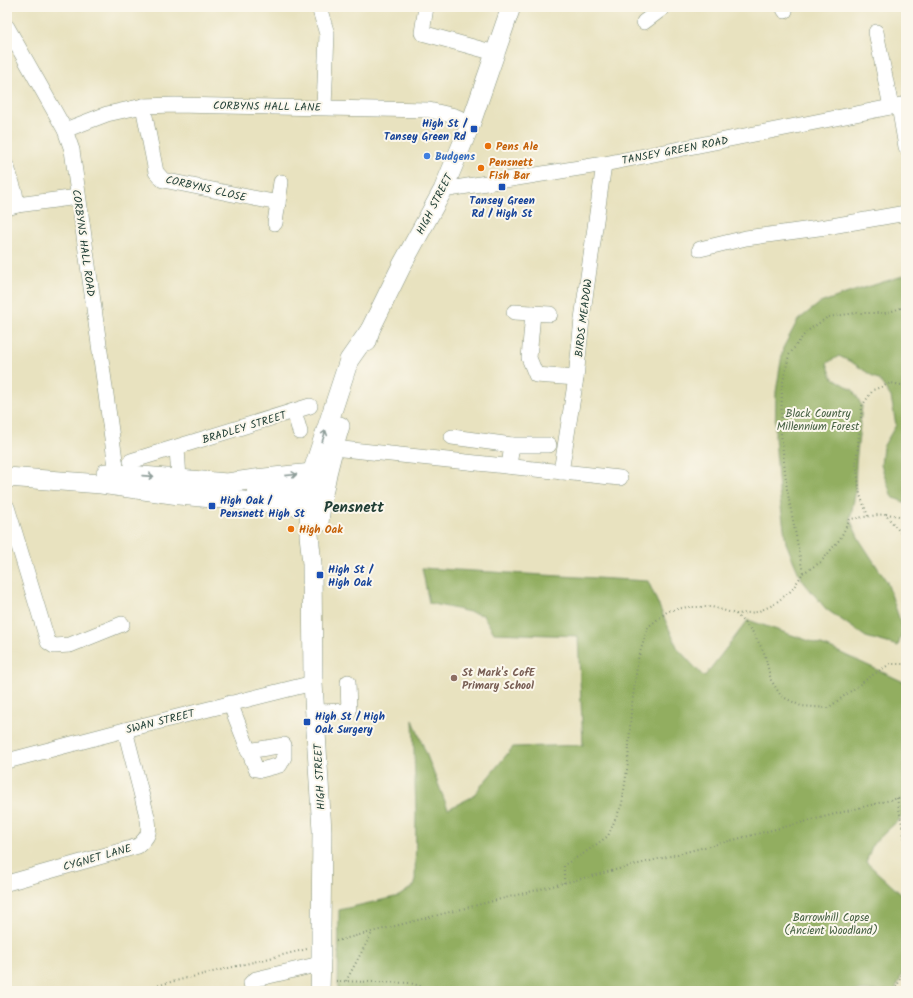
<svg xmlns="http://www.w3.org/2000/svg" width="913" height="998" font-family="Kalam,sans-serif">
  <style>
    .forest { fill: #92ae61; stroke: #58764a }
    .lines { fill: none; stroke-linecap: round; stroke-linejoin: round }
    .minor-casing { stroke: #84907a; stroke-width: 16 }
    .major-casing { stroke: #84907a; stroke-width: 20 }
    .path { stroke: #84907a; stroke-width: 2; stroke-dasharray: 1 3; stroke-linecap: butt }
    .minor { stroke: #fff; stroke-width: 15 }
    .major { stroke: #fff; stroke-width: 19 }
    .major-bridge-casing { stroke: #84907a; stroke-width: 20; stroke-linecap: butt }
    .major-bridge { stroke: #fff; stroke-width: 19 }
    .oneway { stroke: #8f9e9a }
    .transit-dot { fill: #1a4fb4; stroke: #fbf7ec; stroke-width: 1.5 }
    .food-dot { fill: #e8710a; stroke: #fbf7ec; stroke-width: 1.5 }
    .shop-dot { fill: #3f7fe0; stroke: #fbf7ec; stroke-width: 1.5 }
    .education-dot { fill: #8d6e63; stroke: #fbf7ec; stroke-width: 1.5 }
    .labels { text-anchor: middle; stroke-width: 4; stroke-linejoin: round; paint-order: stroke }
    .street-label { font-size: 11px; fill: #1f3d34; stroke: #fbf7ec }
    .transit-label { font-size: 11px; font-weight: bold; fill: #164399; stroke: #fbf7ec; text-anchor: start }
    .food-label { font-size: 11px; font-weight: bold; fill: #c56008; stroke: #fbf7ec; text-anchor: start }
    .shop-label { font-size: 11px; font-weight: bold; fill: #366cbe; stroke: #fbf7ec; text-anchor: start }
    .park-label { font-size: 11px; fill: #456042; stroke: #fbf7ec }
    .education-label { font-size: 11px; font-weight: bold; fill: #785e54; stroke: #fbf7ec; text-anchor: start }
    .district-label { font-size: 15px; font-weight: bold; fill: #1f3d34; stroke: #fbf7ec }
  </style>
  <rect width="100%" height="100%" fill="#fbf7ec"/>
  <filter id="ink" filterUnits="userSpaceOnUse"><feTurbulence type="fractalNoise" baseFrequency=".025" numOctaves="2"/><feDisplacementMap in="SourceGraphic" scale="8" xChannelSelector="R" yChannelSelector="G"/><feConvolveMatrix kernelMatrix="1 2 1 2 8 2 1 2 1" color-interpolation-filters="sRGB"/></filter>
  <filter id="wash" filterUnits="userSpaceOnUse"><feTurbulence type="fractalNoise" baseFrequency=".012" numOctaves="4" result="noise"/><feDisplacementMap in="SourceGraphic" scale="16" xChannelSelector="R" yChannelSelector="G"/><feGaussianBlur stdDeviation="0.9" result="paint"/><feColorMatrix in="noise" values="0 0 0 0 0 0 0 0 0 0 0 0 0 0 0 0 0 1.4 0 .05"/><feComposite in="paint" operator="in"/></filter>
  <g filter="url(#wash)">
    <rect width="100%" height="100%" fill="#e8e2bf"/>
    <g class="forest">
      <path d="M906 275V503L892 497 881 465 883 447 896 425 891 397 880 381 853 363 839 356 827 363 832 377 853 390 862 406 856 463 855 495 850 519 859 539 887 582 903 630 898 646 866 637 826 609 801 579 786 543 779 492 775 437 776 392 783 348 798 320 820 303 851 292Z"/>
      <path d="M422 568 648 581 678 649 704 677 748 620 830 648 906 683V813L873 844 866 862 902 895 906 912V965L895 991H338L339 910 399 896 415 885 416 812 413 720 448 809 472 797 513 747 583 745 578 636 494 633 483 615 429 603Z"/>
    </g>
  </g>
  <g filter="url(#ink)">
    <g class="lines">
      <g class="minor-casing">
        <g id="minor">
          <path d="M319 7 327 34 324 107"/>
          <path d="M426 7 422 33 495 53"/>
          <path d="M783 7 785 11"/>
          <path d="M644 22 664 7"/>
          <path d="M7 27 65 130 72 150 117 474"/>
          <path d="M876 32 891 107"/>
          <path d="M143 106 156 172 163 180 278 203"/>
          <path d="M899 106 906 147"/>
          <path d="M65 130 107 114 143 106 175 105 429 110 455 116 471 123"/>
          <path d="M7 167 15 193 17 205"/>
          <path d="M443 190 604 164 906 104"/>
          <path d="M7 208 17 205 78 197"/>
          <path d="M275 223 281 182"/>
          <path d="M700 249 746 238 826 227 906 213"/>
          <path d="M514 312 550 314"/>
          <path d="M533 313 529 358 536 375 576 378"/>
          <path d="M294 411 300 432"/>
          <path d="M452 437 512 445 509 466"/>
          <path d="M512 445H549"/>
          <path d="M177 448 179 479"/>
          <path d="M333 448 620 478"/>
          <path d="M131 461 310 406"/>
          <path d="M561 472 576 378 582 319 604 164"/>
          <path d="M7 507 48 642 54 646 70 645 122 624"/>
          <path d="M230 703 256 769 261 770 280 765 284 757V745L248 751"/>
          <path d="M315 712 349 711 348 682"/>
          <path d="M7 761 125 730 313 683"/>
          <path d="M7 883 138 846C148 837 150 833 148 820L125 730"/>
          <path d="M253 991 251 983 256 979 320 964"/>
        </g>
      </g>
      <g class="major-casing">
        <g id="major">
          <path d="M367 342 370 330 403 263 443 190 471 123 511 7"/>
          <path d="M106 473 227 483 255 479 312 473"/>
          <path d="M7 477 101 484 179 495 321 508"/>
          <path d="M256 488 310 492 320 500"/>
          <path d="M319 523C322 491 330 458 340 426"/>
          <path d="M321 930 322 831 313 683 312 564 309 535 310 492 312 473 349 360 370 330"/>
          <path d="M320 991 321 958"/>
        </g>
      </g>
      <g class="path">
        <path d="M886 514 906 517"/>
        <path d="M868 516 860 495 856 463 862 406 873 390 891 383 906 386"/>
        <path d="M803 573 821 562 840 539 850 519 885 514 906 539"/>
        <path d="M736 614 752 631 764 652 771 680 781 696 801 706 828 708 871 676 890 664H906"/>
        <path d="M897 798 906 846"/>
        <path d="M564 883V865L583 854 608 836 622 804 628 763 631 712 638 659 648 627 668 611 687 607H712L736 614 757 612 773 605 792 590 803 573 787 489 781 433 782 386 789 355 806 332 828 317 856 313H887L906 306"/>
        <path d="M336 941 906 796"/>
        <path d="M336 981 410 983 437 991"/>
        <path d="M346 981 372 933"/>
        <path d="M139 991 167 983 307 949"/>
        <path d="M895 991 906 965"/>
      </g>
      <use href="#minor" class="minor"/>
      <use href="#major" class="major"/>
      <g class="major-bridge-casing">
        <path id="major-bridge" d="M321 958V930"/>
      </g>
      <use href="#major-bridge" class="major-bridge"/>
    </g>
    <defs><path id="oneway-shaft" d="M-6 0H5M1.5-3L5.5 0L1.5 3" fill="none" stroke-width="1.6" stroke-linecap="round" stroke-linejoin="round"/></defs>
    <g class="oneway">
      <use href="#oneway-shaft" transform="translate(324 436) rotate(-72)"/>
      <use href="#oneway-shaft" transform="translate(291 475) rotate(-6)"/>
      <use href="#oneway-shaft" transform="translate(148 476) rotate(4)"/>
    </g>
  </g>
  <g class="transit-dot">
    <rect x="470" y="125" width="8" height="8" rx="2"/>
    <rect x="498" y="183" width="8" height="8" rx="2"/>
    <rect x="208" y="502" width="8" height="8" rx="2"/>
    <rect x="316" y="571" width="8" height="8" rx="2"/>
    <rect x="303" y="718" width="8" height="8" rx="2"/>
  </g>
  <g class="food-dot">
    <circle cx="488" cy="146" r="4"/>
    <circle cx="481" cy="168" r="4"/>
    <circle cx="291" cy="529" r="4"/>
  </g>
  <circle class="shop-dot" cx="427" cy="156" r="4"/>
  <circle class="education-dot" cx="454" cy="678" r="4"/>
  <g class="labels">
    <g class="street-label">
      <text transform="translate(267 106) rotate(1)" y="4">CORBYNS HALL LANE</text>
      <text transform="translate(675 150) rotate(-11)" y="4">TANSEY GREEN ROAD</text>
      <text transform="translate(206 188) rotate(13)" y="4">CORBYNS CLOSE</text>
      <text transform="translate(434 204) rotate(-63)" y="4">HIGH STREET</text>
      <text transform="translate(84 243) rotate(82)" y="4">CORBYNS HALL ROAD</text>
      <text transform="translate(583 318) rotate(-83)" y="4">BIRDS MEADOW</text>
      <text transform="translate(244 427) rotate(-17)" y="4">BRADLEY STREET</text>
      <text transform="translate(160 721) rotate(-14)" y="4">SWAN STREET</text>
      <text transform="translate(319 777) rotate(-93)" y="4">HIGH STREET</text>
      <text transform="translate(97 857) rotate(-16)" y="4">CYGNET LANE</text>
    </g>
    <g class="transit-label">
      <text x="466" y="127" text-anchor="end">High St /<tspan x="466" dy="13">Tansey Green Rd</tspan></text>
      <text x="502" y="204" text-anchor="middle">Tansey Green<tspan x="502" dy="13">Rd / High St</tspan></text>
      <text x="220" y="504">High Oak /<tspan x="220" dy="13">Pensnett High St</tspan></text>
      <text x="328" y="573">High St /<tspan x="328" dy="13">High Oak</tspan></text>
      <text x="315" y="720">High St / High<tspan x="315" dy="13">Oak Surgery</tspan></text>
    </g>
    <g class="food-label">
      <text x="496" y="150">Pens Ale</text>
      <text x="489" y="166">Pensnett<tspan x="489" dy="13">Fish Bar</tspan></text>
      <text x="299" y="533">High Oak</text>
    </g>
    <g class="shop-label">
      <text x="435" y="160">Budgens</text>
    </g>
    <g class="park-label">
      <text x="818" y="417">Black Country<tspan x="818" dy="13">Millennium Forest</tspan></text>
      <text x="831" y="921">Barrowhill Copse<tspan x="831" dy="13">(Ancient Woodland)</tspan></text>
    </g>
    <g class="education-label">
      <text x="462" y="676">St Mark's CofE<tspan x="462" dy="13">Primary School</tspan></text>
    </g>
    <g class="district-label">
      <text x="354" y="512">Pensnett</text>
    </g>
  </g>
  <rect width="913" height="998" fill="none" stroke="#fbf7ec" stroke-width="24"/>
</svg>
